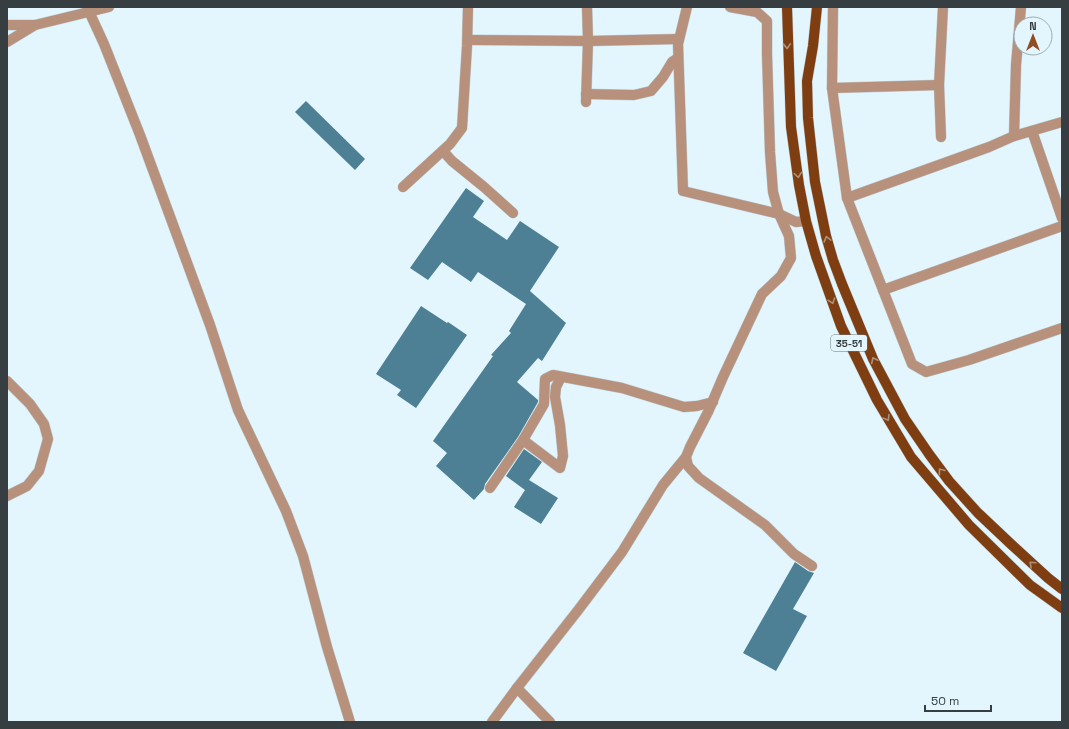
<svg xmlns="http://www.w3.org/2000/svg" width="1069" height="729" font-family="'Space Grotesk',sans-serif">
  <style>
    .building { fill: #4d8094 }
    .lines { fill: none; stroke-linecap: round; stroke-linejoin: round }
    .minor-casing { stroke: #c0d1d8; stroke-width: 11 }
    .major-casing { stroke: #c0d1d8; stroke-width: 11 }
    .minor { stroke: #b7917c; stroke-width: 10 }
    .major { stroke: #7f3e12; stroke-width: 10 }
    .oneway { stroke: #ac917c }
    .labels { text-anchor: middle; stroke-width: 4; stroke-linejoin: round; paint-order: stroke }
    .shield { fill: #e3f6fe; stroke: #6a757a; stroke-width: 1 }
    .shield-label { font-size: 10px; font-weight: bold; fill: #363e41 }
  </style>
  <rect width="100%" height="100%" fill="#e3f6fe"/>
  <g class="building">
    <path d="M306 101 365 159 355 170 295 112Z"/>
    <path d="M466 188 484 201 473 217 507 240 520 221 559 247 530 291 566 323 542 361 538 358 517 382 538 400V402L518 437 485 484 484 489 474 500 436 466 447 453 433 441 493 356 491 355 511 333 509 331 526 304 478 272 471 282 442 262 428 280 410 268Z"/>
    <path d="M421 306 447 323 448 322 467 335 416 408 397 395 401 390 376 374Z"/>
    <path d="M524 449 542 462 529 480 558 498 541 524 514 507 525 490 506 476Z"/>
    <path d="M795 562 808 571 814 573 793 609 807 616 776 671 743 653Z"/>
  </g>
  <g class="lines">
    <g class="minor-casing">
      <g id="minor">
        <path d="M87 7 104 44 140 135 210 325 238 410 286 511 303 556 327 647 350 722"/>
        <path d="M687 7 678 44 683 191 779 214 796 222 806 221"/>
        <path d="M730 7 757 12 767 21V54L770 152 773 192 779 214 789 236 791 258 781 276 762 294 723 377 708 412 690 447 686 457 688 466 699 478 765 525 794 554 812 566"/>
        <path d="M833 7 832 88 847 198 912 364 926 372 969 360 1062 328"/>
        <path d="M7 25H35L109 7"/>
        <path d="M473 40 588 41 679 39"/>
        <path d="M7 42 35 25"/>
        <path d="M832 88 939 85"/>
        <path d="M586 94 634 95 651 91 663 77 672 62 678 58"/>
        <path d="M586 102 588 41 587 7"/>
        <path d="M1032 131 1062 218"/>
        <path d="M1014 136 1016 65 1021 7"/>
        <path d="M941 137 939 85 943 7"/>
        <path d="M443 151 452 161 484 187 513 213"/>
        <path d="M403 187 450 144 462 128 467 46 468 7"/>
        <path d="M847 198 989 147 1014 136 1062 122"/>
        <path d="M883 290 1062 226"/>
        <path d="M7 381 30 404 44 424 48 439 39 471 27 486 7 496"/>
        <path d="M523 440 560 468 563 456 560 425 555 397 556 387 561 377"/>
        <path d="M490 488 523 440 544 404 545 379 553 375 622 388 684 407 697 406 713 402"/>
        <path d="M517 688 579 609 622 552 663 485 686 457"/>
        <path d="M492 722 517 688 550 722"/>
      </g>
    </g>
    <g class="major-casing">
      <g id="major">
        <path d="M787 7 791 127 799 185 806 221 816 256 841 326 877 400 911 457 969 525 1030 585 1062 608"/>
        <path d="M817 7 813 46 807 81 808 118 815 182 826 236 833 260 842 284 873 359 905 419 929 454 949 481 978 513 1013 546 1048 578 1062 589"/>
      </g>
    </g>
    <use href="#minor" class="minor"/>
    <use href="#major" class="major"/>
  </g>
  <defs><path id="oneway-chevron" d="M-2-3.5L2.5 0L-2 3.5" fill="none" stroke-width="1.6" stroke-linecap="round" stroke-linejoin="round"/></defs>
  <g class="oneway">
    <use href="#oneway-chevron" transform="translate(787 46) rotate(88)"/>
    <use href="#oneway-chevron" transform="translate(798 175) rotate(82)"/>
    <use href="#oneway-chevron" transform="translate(827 239) rotate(-105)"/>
    <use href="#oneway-chevron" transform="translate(832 301) rotate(71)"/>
    <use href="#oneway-chevron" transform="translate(874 360) rotate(-116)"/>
    <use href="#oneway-chevron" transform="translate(887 418) rotate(59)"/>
    <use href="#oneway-chevron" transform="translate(941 471) rotate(-127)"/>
    <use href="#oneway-chevron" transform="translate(1032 564) rotate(-137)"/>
  </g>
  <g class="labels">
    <rect class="shield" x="831" y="335" width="36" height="16" rx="3"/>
    <g class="shield-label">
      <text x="849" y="347">35-51</text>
    </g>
  </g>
  <rect width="1069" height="729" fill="none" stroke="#363e41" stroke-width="16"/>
  <g transform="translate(1033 36)"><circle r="19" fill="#e3f6fe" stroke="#9eacb2"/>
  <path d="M0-3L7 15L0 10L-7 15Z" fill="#914d21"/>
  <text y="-6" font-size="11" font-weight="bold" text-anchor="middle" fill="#363e41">N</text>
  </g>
  <path d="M925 705v6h66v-6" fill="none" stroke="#363e41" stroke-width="2"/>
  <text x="931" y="705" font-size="12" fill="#363e41" stroke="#e3f6fe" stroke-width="3" paint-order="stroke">50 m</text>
</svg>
